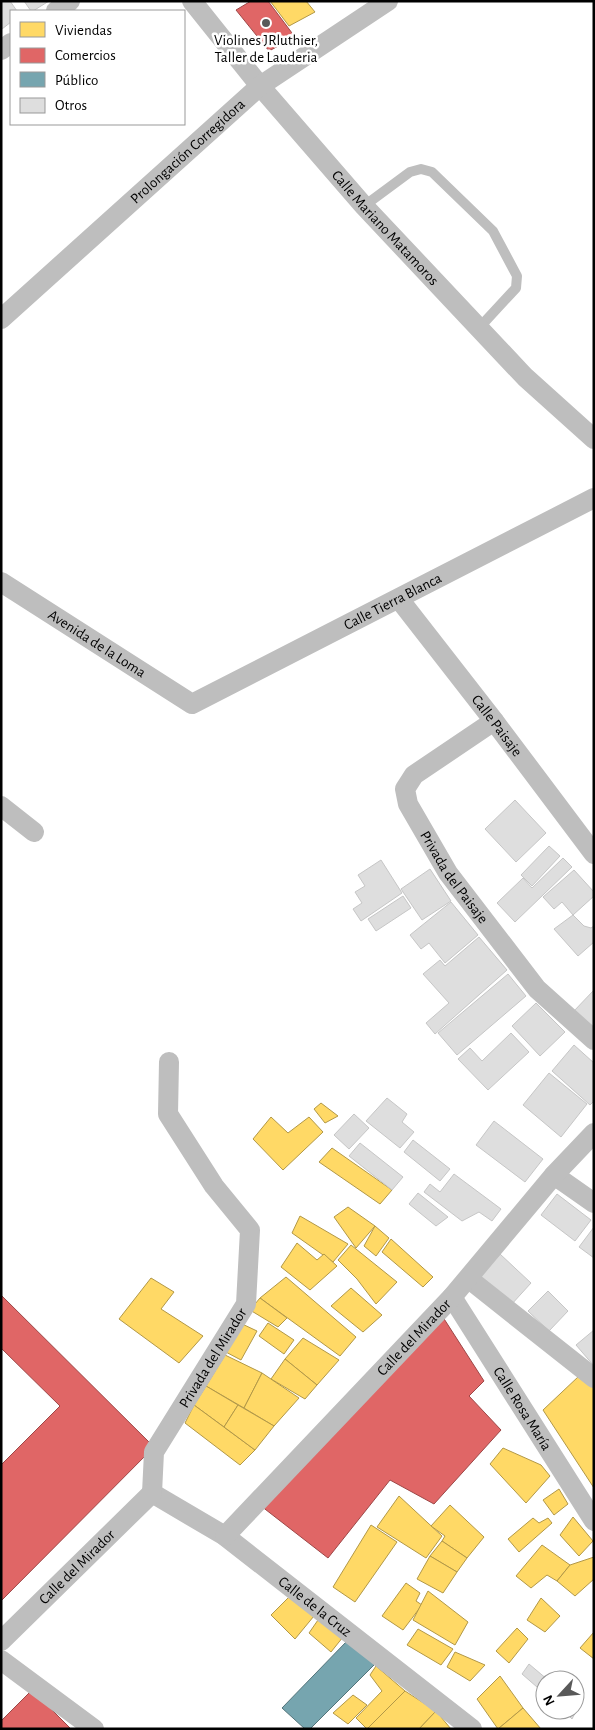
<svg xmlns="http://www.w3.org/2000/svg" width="595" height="1730" font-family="'Alegreya Sans',sans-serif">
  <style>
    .homes { fill: #ffd966; stroke: #b29847 }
    .shops { fill: #e06666; stroke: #9d4747 }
    .public { fill: #76a5af; stroke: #53747a }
    .building { fill: #dedede; stroke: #c6c6c6 }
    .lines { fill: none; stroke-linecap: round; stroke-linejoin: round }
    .lane { stroke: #bebebe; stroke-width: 10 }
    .street { stroke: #bebebe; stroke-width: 20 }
    .poi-dot { fill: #595959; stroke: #fff; stroke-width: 2 }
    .labels { text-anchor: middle; stroke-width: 5; stroke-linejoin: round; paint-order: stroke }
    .poi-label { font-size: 15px; fill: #000; stroke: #fff }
    .street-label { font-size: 15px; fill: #000; stroke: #fff }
  </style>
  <rect width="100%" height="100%" fill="#fff"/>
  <g class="homes">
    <path d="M270 1H306L315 12 289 26Z"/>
    <path d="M321 1103 338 1116 325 1123 314 1109Z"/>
    <path d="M271 1117 288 1133 309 1117 323 1132 283 1170 253 1139Z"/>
    <path d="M332 1148 392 1190 380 1204 319 1162Z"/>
    <path d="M348 1207 375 1226 356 1248 334 1217Z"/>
    <path d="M300 1216 348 1244 333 1262 292 1233Z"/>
    <path d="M375 1226 389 1238 376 1256 364 1246Z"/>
    <path d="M391 1239 433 1277 423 1287 382 1252Z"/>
    <path d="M297 1243 317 1260 324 1254 337 1266 310 1290 281 1267Z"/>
    <path d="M351 1245 397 1282 376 1304 357 1279 338 1260Z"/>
    <path d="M286 1277 356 1337 340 1356 260 1298Z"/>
    <path d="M151 1278 174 1292 161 1309 203 1336 179 1363 119 1319Z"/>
    <path d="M351 1288 382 1315 363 1332 331 1306Z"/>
    <path d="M260 1298 287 1318 278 1327 250 1310Z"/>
    <path d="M240 1323 257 1331 241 1360 222 1350Z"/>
    <path d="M268 1323 294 1340 284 1354 259 1336Z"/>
    <path d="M303 1338 339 1360 317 1385 285 1359Z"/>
    <path d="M225 1355 262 1373 244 1408 206 1386Z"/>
    <path d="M285 1359 317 1385 305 1399 271 1379Z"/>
    <path d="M262 1373 299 1398 274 1426 244 1408Z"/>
    <path d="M579 1376 594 1387V1488L543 1410Z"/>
    <path d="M206 1386 238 1405 224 1427 194 1405Z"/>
    <path d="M194 1405 255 1450 240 1465 185 1423Z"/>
    <path d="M238 1405 274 1426 255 1450 224 1427Z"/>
    <path d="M503 1448 541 1465 550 1476 526 1503 490 1464Z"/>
    <path d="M559 1489 568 1504 554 1515 543 1500Z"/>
    <path d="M399 1496 442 1536 426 1558 377 1527Z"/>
    <path d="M450 1505 484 1537 467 1558 442 1541 445 1536 431 1526Z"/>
    <path d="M573 1517 593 1541 579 1556 560 1535Z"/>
    <path d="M533 1518 539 1523 548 1518 552 1523 519 1552 508 1539Z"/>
    <path d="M371 1525 397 1542 355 1602 333 1587Z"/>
    <path d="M442 1541 467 1558 457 1572 430 1556Z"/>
    <path d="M542 1545 570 1565 557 1581 547 1575 531 1588 516 1576Z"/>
    <path d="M430 1556 457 1572 443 1593 417 1579Z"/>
    <path d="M594 1557V1579L575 1596 557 1581 570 1565Z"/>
    <path d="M406 1583 420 1593 416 1601 422 1605 403 1630 382 1616Z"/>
    <path d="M428 1591 468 1622 455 1645 413 1620Z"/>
    <path d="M291 1595 314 1616 295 1639 271 1615Z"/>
    <path d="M541 1598 560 1616 545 1632 527 1620Z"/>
    <path d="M318 1620 343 1637 331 1652 309 1633Z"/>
    <path d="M517 1628 528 1639 509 1663 496 1651Z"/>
    <path d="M418 1629 453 1649 441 1665 407 1645Z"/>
    <path d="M594 1632V1659L580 1648Z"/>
    <path d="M455 1652 485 1665 470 1681 447 1667Z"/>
    <path d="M376 1666 405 1691 367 1729 356 1718 382 1691 370 1675Z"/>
    <path d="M500 1676 523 1708 498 1729 477 1699Z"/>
    <path d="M405 1691 436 1711 419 1729H367Z"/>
    <path d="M353 1695 367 1705 348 1724 333 1713Z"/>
    <path d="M523 1708 541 1729H498Z"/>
    <path d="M436 1711 451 1729H419Z"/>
  </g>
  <g class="shops">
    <path d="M251 1H268L295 37 269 51 236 10Z"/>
    <path d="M1 1295 154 1447 1 1601V1465L60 1406 1 1348Z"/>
    <path d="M439 1311 484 1381 469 1396 501 1430 434 1504 390 1480 328 1558 252 1499Z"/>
    <path d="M32 1690 71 1729H1V1721Z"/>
  </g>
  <path class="public" d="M347 1641 375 1664 310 1729H305L282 1708Z"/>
  <g class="building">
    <path d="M1 1H10L17 11H11V22L2 29Z"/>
    <path d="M24 1H49L33 11H31Z"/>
    <path d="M515 800 546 833 516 862 485 829Z"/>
    <path d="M549 846 560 856 532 886 521 875Z"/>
    <path d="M563 858 572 867 515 922 497 903 523 878 532 888Z"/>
    <path d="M381 860 402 893 361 921 353 909 362 903 355 892 365 886 358 875Z"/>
    <path d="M430 869 451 901 422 920 401 889Z"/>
    <path d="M574 870 594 892V896L573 915 562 902 554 909 543 897Z"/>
    <path d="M403 896 411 908 376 931 368 919Z"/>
    <path d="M451 902 478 935 445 963 429 943 421 949 410 935Z"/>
    <path d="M573 915 584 926 591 928 594 926V942L578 956 554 929Z"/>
    <path d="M479 937 507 970 435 1034 426 1023 449 1003 423 974 440 960 445 966Z"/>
    <path d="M508 974 526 996 457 1055 438 1033Z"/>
    <path d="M594 990V1031L573 1012Z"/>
    <path d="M536 1003 565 1032 540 1056 512 1026Z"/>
    <path d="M511 1033 529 1052 488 1090 458 1059 470 1048 482 1061Z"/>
    <path d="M574 1045 594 1063V1101L590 1105 552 1071Z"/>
    <path d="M549 1073 587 1104 561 1137 523 1105Z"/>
    <path d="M387 1098 407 1114 402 1122 414 1132 400 1148 366 1121Z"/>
    <path d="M354 1114 369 1128 349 1149 334 1135Z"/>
    <path d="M494 1121 543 1159 525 1182 476 1145Z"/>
    <path d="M413 1140 450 1169 440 1181 404 1152Z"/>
    <path d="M360 1143 403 1177 392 1190 349 1156Z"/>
    <path d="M454 1174 501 1209 492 1221 479 1212 462 1221 424 1192 430 1184 440 1192Z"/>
    <path d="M418 1193 448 1217 436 1226 409 1204Z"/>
    <path d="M557 1194 591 1220 575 1241 541 1215Z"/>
    <path d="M594 1227V1258L579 1247Z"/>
    <path d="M500 1254 531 1283 511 1305 480 1276Z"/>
    <path d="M548 1291 568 1311 549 1331 528 1311Z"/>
    <path d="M594 1330V1366L576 1345Z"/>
    <path d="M529 1664 548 1680H545V1694L522 1674Z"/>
    <path d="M575 1702 579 1705 572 1719 563 1710H575Z"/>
  </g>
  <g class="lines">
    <path class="lane" d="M364 206 410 172 421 169 432 172 493 231 517 276 516 288 479 328"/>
    <g class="street">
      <path id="s1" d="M192 1 260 86 364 206 525 377 594 439"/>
      <path d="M56 11 70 1"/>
      <path d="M1 50 11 43"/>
      <path id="s2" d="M1 319 260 86 388 1"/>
      <path id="s3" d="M1 582 192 704 594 498"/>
      <path id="s4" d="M399 599 494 721 594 854"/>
      <path id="s5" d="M494 721 414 775 405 789 408 804 448 873 537 989 594 1040"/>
      <path d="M1 806 34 832"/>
      <path d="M554 1175 594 1203"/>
      <path d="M469 1279 594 1378"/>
      <path id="s6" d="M452 1297 594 1521"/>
      <path id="s7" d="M152 1493 154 1452 246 1304 250 1230 214 1186 168 1114 169 1062"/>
      <path id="s8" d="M152 1493 225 1536 472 1729"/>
      <path id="s9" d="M225 1536 452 1297 554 1175 594 1133"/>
      <path id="s10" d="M1 1641 152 1493"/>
      <path d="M1 1660 94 1729"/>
    </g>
  </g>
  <circle class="poi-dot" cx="266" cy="23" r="5"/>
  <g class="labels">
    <g class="poi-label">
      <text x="266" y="45">Violines JRluthier,<tspan x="266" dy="17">Taller de Lauderia</tspan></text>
    </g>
    <g class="street-label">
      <text dy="5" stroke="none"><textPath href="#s2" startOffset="251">Prolongación Corregidora</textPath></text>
      <text dy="5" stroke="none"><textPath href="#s1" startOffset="298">Calle Mariano Matamoros</textPath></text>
      <text dy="5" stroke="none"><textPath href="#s3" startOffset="452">Calle Tierra Blanca</textPath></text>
      <text dy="5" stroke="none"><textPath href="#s3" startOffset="114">Avenida de la Loma</textPath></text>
      <text dy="5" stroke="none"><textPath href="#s4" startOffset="160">Calle Paisaje</textPath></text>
      <text dy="5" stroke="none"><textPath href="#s5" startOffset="215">Privada del Paisaje</textPath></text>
      <text dy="5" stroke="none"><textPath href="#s9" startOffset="274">Calle del Mirador</textPath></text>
      <text dy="5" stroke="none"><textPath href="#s7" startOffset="152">Privada del Mirador</textPath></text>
      <text dy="5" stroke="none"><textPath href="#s6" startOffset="132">Calle Rosa María</textPath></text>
      <text dy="5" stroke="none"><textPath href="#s10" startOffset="106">Calle del Mirador</textPath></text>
      <text dy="5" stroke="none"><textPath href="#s8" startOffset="199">Calle de la Cruz</textPath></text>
    </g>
  </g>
  <rect width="595" height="1730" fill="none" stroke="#000000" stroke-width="5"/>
  <rect x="10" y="10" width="175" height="115" fill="#ffffff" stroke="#999999"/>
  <rect x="20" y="22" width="25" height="15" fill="#ffd966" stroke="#999999"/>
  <text x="55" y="35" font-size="15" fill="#000000">Viviendas</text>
  <rect x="20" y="48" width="25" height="15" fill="#e06666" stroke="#999999"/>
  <text x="55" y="60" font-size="15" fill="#000000">Comercios</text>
  <rect x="20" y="72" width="25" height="15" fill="#76a5af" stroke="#999999"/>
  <text x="55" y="85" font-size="15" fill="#000000">Público</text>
  <rect x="20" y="98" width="25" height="15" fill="#dedede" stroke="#999999"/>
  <text x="55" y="110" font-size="15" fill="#000000">Otros</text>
  <g transform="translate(560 1695) rotate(244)"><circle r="24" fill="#ffffff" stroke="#999999"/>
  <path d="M0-4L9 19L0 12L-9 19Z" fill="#595959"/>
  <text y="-8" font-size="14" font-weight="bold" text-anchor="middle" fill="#000000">N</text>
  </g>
</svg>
